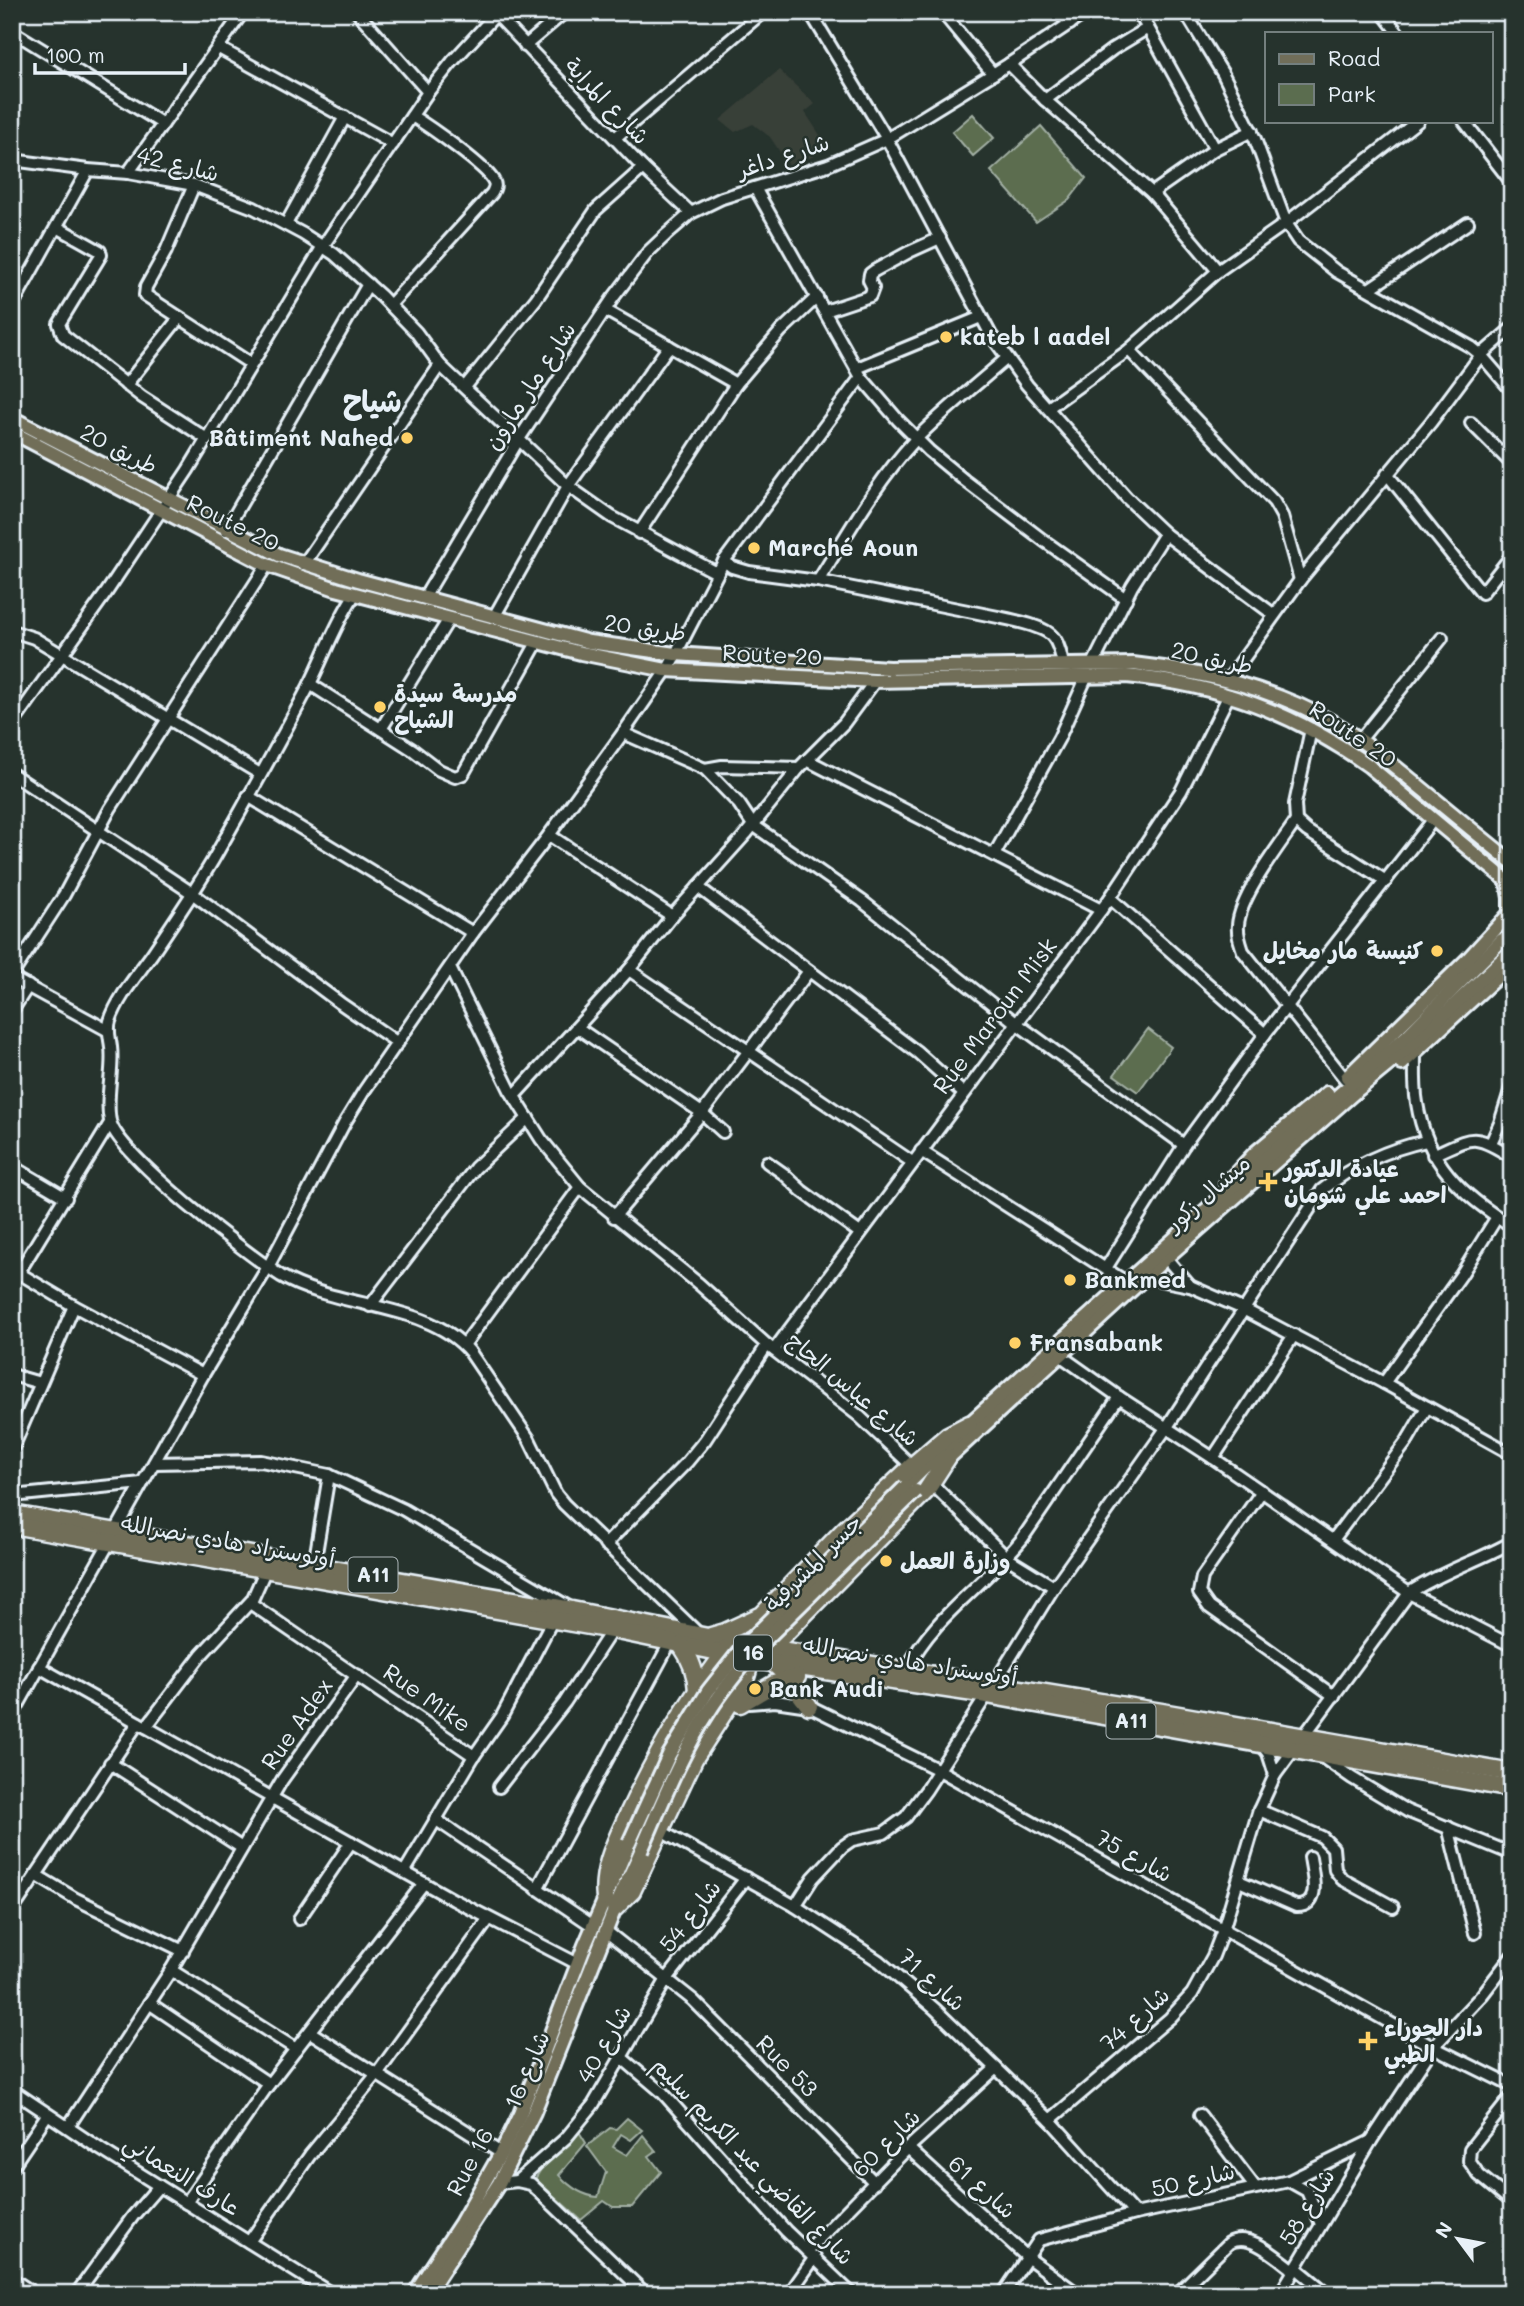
<svg xmlns="http://www.w3.org/2000/svg" width="1524" height="2306" font-family="Mali,'Playpen Sans Arabic',sans-serif">
  <style>
    .built { fill: #393f38 }
    .green { fill: #5b6d4f; stroke: #a2afa4; stroke-width: 2 }
    .lines { fill: none; stroke-linecap: round; stroke-linejoin: round }
    .major-tunnel { stroke: #43504b; stroke-width: 12; stroke-dasharray: 12 6; stroke-linecap: butt }
    .minor-casing { stroke: #e8f1f8; stroke-width: 16 }
    .major-casing { stroke: #e8f1f8; stroke-width: 18 }
    .highway-casing { stroke: #e8f1f8; stroke-width: 21 }
    .minor { stroke: #26332d; stroke-width: 10 }
    .major { stroke: #716e59; stroke-width: 12 }
    .highway { stroke: #716e59; stroke-width: 16 }
    .major-bridge-casing { stroke: #e8f1f8; stroke-width: 18; stroke-linecap: butt }
    .major-bridge { stroke: #716e59; stroke-width: 12 }
    .poi-dot { fill: #ffd166; stroke: #26332d; stroke-width: 2.5 }
    .labels { text-anchor: middle; stroke-width: 5; stroke-linejoin: round; paint-order: stroke }
    .shield { fill: #26332d; stroke: #aeb8bb; stroke-width: 2 }
    .shield-label { font-size: 21px; font-weight: bold; fill: #e8f1f8 }
    .street-label { font-size: 23px; fill: #e8f1f8; stroke: #26332d }
    .poi-label { font-size: 23px; font-weight: bold; fill: #e8f1f8; stroke: #26332d; text-anchor: start }
    .district-label { font-size: 30px; font-weight: bold; fill: #e8f1f8; stroke: #26332d }
  </style>
  <rect width="100%" height="100%" fill="#26332d"/>
  <filter id="ink" filterUnits="userSpaceOnUse"><feTurbulence type="fractalNoise" baseFrequency=".0143" numOctaves="2"/><feDisplacementMap in="SourceGraphic" scale="14" xChannelSelector="R" yChannelSelector="G"/><feConvolveMatrix kernelMatrix="1 2 1 2 8 2 1 2 1" color-interpolation-filters="sRGB"/></filter>
  <g filter="url(#ink)">
    <path class="built" d="M779 70 815 104 805 112 829 149 790 167 770 137 753 124 735 132 720 120Z"/>
    <g class="green">
      <path d="M973 114 994 138 973 156 952 132Z"/>
      <path d="M1041 126 1086 178 1069 200 1036 222 991 171Z"/>
      <path d="M1148 1029 1171 1047 1138 1092 1114 1075Z"/>
      <path d="M627 2118 642 2130 631 2140 621 2134 613 2147 627 2155 643 2135 656 2151 649 2156 661 2172 632 2207H613L604 2201 581 2220 535 2179 543 2166 578 2130 586 2143 559 2175C570 2187 582 2196 598 2197L606 2172 587 2146 610 2128 616 2129Z"/>
    </g>
    <g class="lines">
      <path class="major-tunnel" d="M1502 940 1512 928"/>
      <g class="minor-casing">
        <g id="minor">
          <path d="M357 12 428 92"/>
          <path d="M494 12 643 168 691 213"/>
          <path d="M810 12 887 139 991 335 1027 385 1127 498 1165 534 1273 614"/>
          <path d="M942 12 993 74"/>
          <path d="M1059 12 1070 24"/>
          <path d="M1138 12 1148 28"/>
          <path d="M1185 12 1223 74 1255 139 1286 223 1298 241 1337 272 1471 347 1481 355 1512 391"/>
          <path d="M1382 12 1398 33"/>
          <path d="M12 31 163 124"/>
          <path d="M525 46 565 12"/>
          <path d="M219 48 393 144"/>
          <path d="M1009 64 1045 100 1152 193 1218 271"/>
          <path d="M1045 100 1113 49 1148 28 1215 149"/>
          <path d="M1464 121 1512 183"/>
          <path d="M615 138 763 12"/>
          <path d="M12 160 88 170 128 173 194 185 254 208 303 234 334 254 381 296 416 332 440 365 568 486 612 517 717 573"/>
          <path d="M128 173 243 12"/>
          <path d="M194 185 166 251 146 287 145 295 251 364"/>
          <path d="M755 188 861 377 898 420 929 451 964 480 1043 540 1126 599"/>
          <path d="M1152 193 1215 149 1252 131"/>
          <path d="M286 224 345 117"/>
          <path d="M57 227 100 251 101 255 59 324 63 335 142 397 207 439"/>
          <path d="M1369 289 1468 223"/>
          <path d="M390 305 492 193C494 189 496 186 494 182 489 168 427 125 412 116"/>
          <path d="M12 306 88 170"/>
          <path d="M605 310 736 384"/>
          <path d="M825 311 870 296 873 288 869 280 870 274 874 271 909 252 940 238"/>
          <path d="M1129 350 1274 502 1282 516 1300 580"/>
          <path d="M857 368 981 317"/>
          <path d="M126 385 179 318"/>
          <path d="M465 387 536 299 596 210 643 168"/>
          <path d="M1048 408 1129 350 1218 271 1286 223 1418 121"/>
          <path d="M1471 423 1512 464"/>
          <path d="M1387 474 1482 593 1512 555"/>
          <path d="M226 530 368 284"/>
          <path d="M639 533 736 384 781 331 817 297"/>
          <path d="M724 561 732 567 749 572 818 581 998 617C1012 620 1045 626 1053 637 1059 644 1061 655 1063 664"/>
          <path d="M304 564 440 365"/>
          <path d="M818 581C848 533 876 482 915 440 943 411 976 385 1007 358"/>
          <path d="M355 594C336 622 325 654 310 684 279 743 246 802 213 860 194 892 173 923 152 954 138 974 118 997 110 1021 107 1030 110 1038 111 1047 114 1071 105 1097 110 1121 118 1155 248 1255 281 1276 337 1309 429 1302 470 1352L529 1439 556 1494 564 1504 699 1634"/>
          <path d="M424 598 519 439 613 298 648 252 667 234 691 213 722 198 828 165 887 139 1009 64 1087 12"/>
          <path d="M494 617 568 486 669 346"/>
          <path d="M12 631 34 638 260 774"/>
          <path d="M1093 664 1132 586 1165 534"/>
          <path d="M1228 680 1300 580 1431 422 1481 355 1512 328"/>
          <path d="M310 684 413 750 439 770 455 777 463 774 538 641"/>
          <path d="M12 725 106 593 188 470 323 246 428 92 452 62 498 12"/>
          <path d="M381 729 449 619"/>
          <path d="M1311 729 1295 804 1296 821 1307 831 1386 881"/>
          <path d="M623 733 705 769 739 804 753 825 862 901 1016 1023 1184 1145"/>
          <path d="M1360 740 1442 638"/>
          <path d="M807 760 1101 910"/>
          <path d="M705 769 722 766 799 768"/>
          <path d="M12 774 192 893 340 1003 398 1043"/>
          <path d="M248 796 473 933"/>
          <path d="M1296 821C1279 846 1240 896 1238 925 1237 934 1240 942 1243 951L1345 1079"/>
          <path d="M549 835 672 916"/>
          <path d="M994 855 1059 738 1087 676"/>
          <path d="M698 887 917 1052 963 1093"/>
          <path d="M1110 898 1265 1034"/>
          <path d="M450 968 510 1090 541 1139 580 1187 699 1284 767 1345 859 1416 912 1466"/>
          <path d="M629 970 912 1162"/>
          <path d="M12 975 64 895 110 809 267 565"/>
          <path d="M12 978 109 1031"/>
          <path d="M12 1011 28 986"/>
          <path d="M578 1028 702 1113 723 1132"/>
          <path d="M1415 1054C1415 1070 1414 1087 1417 1103 1426 1162 1462 1196 1512 1226"/>
          <path d="M514 1096 629 970 672 916 746 834 799 768 844 723 875 681"/>
          <path d="M1491 1143 1500 1123 1512 1085"/>
          <path d="M921 1151 1126 1282"/>
          <path d="M1433 1155C1473 1137 1473 1132 1512 1157"/>
          <path d="M767 1162 784 1174 802 1191 860 1233"/>
          <path d="M12 1166 66 1198"/>
          <path d="M614 1217 702 1113 809 971"/>
          <path d="M1166 1258 1190 1286"/>
          <path d="M1106 1268 1184 1145 1265 1034 1433 820"/>
          <path d="M12 1269 74 1306 203 1375"/>
          <path d="M19 1272 110 1123"/>
          <path d="M1144 1277 1190 1286 1243 1309 1384 1383 1512 1454"/>
          <path d="M370 1306 475 1168 528 1118"/>
          <path d="M464 1345 580 1187"/>
          <path d="M774 1350 1110 898 1181 791 1229 695"/>
          <path d="M1054 1351 1119 1397 1213 1458 1409 1593 1512 1646"/>
          <path d="M12 1375 40 1383"/>
          <path d="M1384 1383 1461 1275 1497 1217"/>
          <path d="M12 1450 74 1306"/>
          <path d="M1213 1458 1294 1335"/>
          <path d="M154 1463 261 1461 329 1475 404 1510 567 1606"/>
          <path d="M932 1484 1007 1558 1054 1587"/>
          <path d="M1262 1491 1202 1577 1199 1593 1209 1607 1334 1696"/>
          <path d="M12 1496 142 1483"/>
          <path d="M1333 1540 1407 1441 1427 1407"/>
          <path d="M605 1545 687 1462 705 1440 767 1345"/>
          <path d="M314 1565 329 1475"/>
          <path d="M250 1603 474 1756"/>
          <path d="M39 1667 454 1900 578 1964"/>
          <path d="M907 1669C932 1617 986 1584 1022 1539L1119 1397"/>
          <path d="M994 1684 1054 1587 1167 1427 1322 1190C1352 1166 1389 1149 1426 1141"/>
          <path d="M749 1703 775 1701 809 1706 939 1770 1433 2047 1512 2086"/>
          <path d="M12 1716 203 1375 268 1267 345 1122 364 1091 473 933 549 835 623 733 670 665 724 561 861 377"/>
          <path d="M146 1727 201 1655 252 1600 265 1571"/>
          <path d="M1261 1744 1268 1753 1275 1775"/>
          <path d="M1322 1757 1352 1778 1407 1811 1512 1854"/>
          <path d="M110 1763 242 1848"/>
          <path d="M499 1787 565 1702 612 1630"/>
          <path d="M1259 1810 1322 1837 1333 1848 1335 1870 1342 1879 1393 1907"/>
          <path d="M435 1819 593 1926"/>
          <path d="M1448 1827 1475 1933"/>
          <path d="M659 1830 795 1906 879 1961 935 2009 1050 2120 1135 2214"/>
          <path d="M405 1871 474 1756 502 1716 553 1619"/>
          <path d="M36 1875 76 1899 183 1951"/>
          <path d="M1239 1881 1296 1906C1323 1907 1312 1873 1310 1857"/>
          <path d="M537 1889 670 1643"/>
          <path d="M795 1906 813 1878 842 1847 852 1840 884 1833 906 1817 926 1790 987 1695"/>
          <path d="M12 1911 138 1723"/>
          <path d="M299 1919 351 1842"/>
          <path d="M607 1932 693 2000 875 2183"/>
          <path d="M171 1970 296 2049"/>
          <path d="M149 2003 269 2084"/>
          <path d="M310 2032 501 2153"/>
          <path d="M622 2058 662 2092 786 2231 852 2294"/>
          <path d="M12 2090 100 2149 332 2294"/>
          <path d="M1512 2096 1470 2149 1469 2161 1479 2175 1512 2202"/>
          <path d="M1200 2115 1255 2187"/>
          <path d="M1050 2120 1170 2018 1192 1994 1213 1956 1223 1930 1259 1810 1275 1775 1409 1593C1441 1572 1478 1561 1512 1542"/>
          <path d="M68 2127 171 1970 282 1780 357 1675"/>
          <path d="M908 2148 1027 2257 1078 2294"/>
          <path d="M12 2167 47 2115"/>
          <path d="M517 2181 566 2138 593 2105 667 1979 746 1878"/>
          <path d="M1289 2181 1307 2191 1321 2224"/>
          <path d="M499 2183 517 2181 531 2184 646 2294"/>
          <path d="M186 2203 269 2084 424 1883"/>
          <path d="M249 2242 310 2155 377 2074 489 1919"/>
          <path d="M807 2251 908 2148 996 2068"/>
          <path d="M1295 2267 1328 2294"/>
          <path d="M12 2279 35 2294"/>
          <path d="M76 2294 133 2216 159 2186"/>
          <path d="M789 2294 815 2257"/>
          <path d="M1003 2294 1039 2240 1135 2214 1289 2181 1371 2141"/>
          <path d="M1177 2294 1229 2243C1250 2231 1277 2258 1294 2270"/>
          <path d="M1280 2294 1371 2141 1433 2047 1482 1995 1512 1956"/>
        </g>
      </g>
      <g class="major-casing">
        <g id="major">
          <path d="M12 418 279 555 358 580 589 642 675 654 889 668 1133 664C1205 672 1273 688 1336 724 1362 739 1385 759 1409 778 1443 806 1477 834 1512 862"/>
          <path d="M12 432 267 565 336 589 581 653 666 670 875 681 1126 676C1217 684 1295 713 1369 766L1512 885"/>
          <path d="M1507 881 1510 898V913"/>
          <path d="M1402 1064 1512 963"/>
          <path d="M1347 1077 1468 959 1512 911"/>
          <path d="M1226 1184 1255 1153 1327 1093"/>
          <path d="M943 1463 1166 1258 1356 1091 1411 1046 1512 950"/>
          <path d="M906 1486 969 1424 1214 1203 1408 1035 1502 940"/>
          <path d="M414 2294 461 2223 501 2153 520 2114 585 1945 629 1843"/>
          <path d="M427 2294 499 2183 534 2112 615 1908 641 1851"/>
        </g>
      </g>
      <g class="highway-casing">
        <g id="highway">
          <path d="M12 1514 572 1610 738 1643 1162 1712 1512 1773"/>
          <path d="M12 1525 612 1630 772 1663 987 1695 1512 1789"/>
          <path d="M711 1636 725 1632 762 1615 843 1531 912 1466 948 1435 969 1424"/>
          <path d="M681 1645C691 1659 696 1672 697 1690"/>
          <path d="M767 1652 926 1491 948 1457"/>
          <path d="M773 1663 784 1673 809 1706"/>
          <path d="M740 1704 774 1684 797 1677"/>
          <path d="M605 1898C601 1868 617 1839 629 1812 657 1752 689 1698 730 1646"/>
          <path d="M615 1908 632 1891 694 1759 745 1680C749 1669 751 1661 745 1650"/>
        </g>
      </g>
      <use href="#minor" class="minor"/>
      <use href="#major" class="major"/>
      <use href="#highway" class="highway"/>
      <g class="major-bridge-casing">
        <g id="major-bridge">
          <path d="M629 1843 669 1755 708 1691 742 1648 906 1486"/>
          <path d="M641 1851C662 1803 681 1754 710 1710 723 1689 740 1670 755 1650L916 1491"/>
        </g>
      </g>
      <use href="#major-bridge" class="major-bridge"/>
    </g>
  </g>
  <g class="poi-dot">
    <circle cx="946" cy="337" r="7"/>
    <circle cx="407" cy="438" r="7"/>
    <circle cx="754" cy="548" r="7"/>
    <circle cx="380" cy="707" r="7"/>
    <circle cx="1437" cy="951" r="7"/>
    <path d="M1264.5 1171.5h7v7h7v7h-7v7h-7v-7h-7v-7h7z"/>
    <circle cx="1070" cy="1280" r="7"/>
    <circle cx="1015" cy="1343" r="7"/>
    <circle cx="886" cy="1561" r="7"/>
    <circle cx="755" cy="1689" r="7"/>
    <path d="M1364.5 2030.5h7v7h7v7h-7v7h-7v-7h-7v-7h7z"/>
  </g>
  <g class="labels">
    <g class="shield">
      <rect x="348.5" y="1557.5" width="49" height="35" rx="5"/>
      <rect x="734" y="1635.5" width="38" height="35" rx="5"/>
      <rect x="1106.5" y="1703.5" width="49" height="35" rx="5"/>
    </g>
    <g class="shield-label">
      <text x="373" y="1582">A11</text>
      <text x="753" y="1660">16</text>
      <text x="1131" y="1728">A11</text>
    </g>
    <g class="street-label">
      <text transform="translate(607 101) rotate(46)" y="8">شارع المراية</text>
      <text transform="translate(783 156) rotate(-18)" y="8">شارع داغر</text>
      <text transform="translate(178 164) rotate(14)" y="8">شارع 42</text>
      <text transform="translate(530 386) rotate(-57)" y="8">شارع مار مارون</text>
      <text transform="translate(119 449) rotate(27)" y="8">طريق 20</text>
      <text transform="translate(233 523) rotate(26)" y="8">Route 20</text>
      <text transform="translate(645 628) rotate(8)" y="8">طريق 20</text>
      <text transform="translate(772 655) rotate(3)" y="8">Route 20</text>
      <text transform="translate(1212 658) rotate(12)" y="8">طريق 20</text>
      <text transform="translate(1353 734) rotate(34)" y="8">Route 20</text>
      <text transform="translate(995 1016) rotate(-53)" y="8">Rue Maroun Misk</text>
      <text transform="translate(1208 1193) rotate(-41)" y="8">ميشال زكور</text>
      <text transform="translate(853 1389) rotate(40)" y="8">شارع عباس الحاج</text>
      <text transform="translate(228 1541) rotate(10)" y="8">أوتوستراد هادي نصرالله</text>
      <text transform="translate(813 1563) rotate(-45)" y="8">جسر المشرفية</text>
      <text transform="translate(910 1661) rotate(9)" y="8">أوتوستراد هادي نصرالله</text>
      <text transform="translate(427 1698) rotate(35)" y="8">Rue Mike</text>
      <text transform="translate(297 1724) rotate(-55)" y="8">Rue Adex</text>
      <text transform="translate(1134 1856) rotate(29)" y="8">شارع 75</text>
      <text transform="translate(690 1916) rotate(-52)" y="8">شارع 54</text>
      <text transform="translate(932 1980) rotate(42)" y="8">شارع 71</text>
      <text transform="translate(1135 2019) rotate(-42)" y="8">شارع 74</text>
      <text transform="translate(604 2044) rotate(-60)" y="8">شارع 40</text>
      <text transform="translate(787 2066) rotate(45)" y="8">Rue 53</text>
      <text transform="translate(527 2070) rotate(-67)" y="8">شارع 16</text>
      <text transform="translate(886 2143) rotate(-45)" y="8">شارع 60</text>
      <text transform="translate(753 2161) rotate(46)" y="8">شارع القاضي عبد الكريم سليم</text>
      <text transform="translate(470 2162) rotate(-62)" y="8">Rue 16</text>
      <text transform="translate(182 2175) rotate(32)" y="8">عارف النعماني</text>
      <text transform="translate(1193 2180) rotate(-13)" y="8">شارع 50</text>
      <text transform="translate(982 2187) rotate(42)" y="8">شارع 61</text>
      <text transform="translate(1307 2207) rotate(-59)" y="8">شارع 58</text>
    </g>
    <g class="poi-label">
      <text x="960" y="345">kateb l aadel</text>
      <text x="393" y="446" text-anchor="end">Bâtiment Nahed</text>
      <text x="768" y="556">Marché Aoun</text>
      <text x="394" y="702">مدرسة سيدة<tspan x="394" dy="26">الشياح</tspan></text>
      <text x="1423" y="959" text-anchor="end">كنيسة مار مخايل</text>
      <text x="1284" y="1177">عيادة الدكتور<tspan x="1284" dy="26">احمد علي شومان</tspan></text>
      <text x="1084" y="1288">Bankmed</text>
      <text x="1029" y="1351">Fransabank</text>
      <text x="900" y="1569">وزارة العمل</text>
      <text x="769" y="1697">Bank Audi</text>
      <text x="1384" y="2036">دار الحوراء<tspan x="1384" dy="26">الطبي</tspan></text>
    </g>
    <g class="district-label">
      <text x="372" y="412">شياح</text>
    </g>
  </g>
  <rect width="1524" height="2306" fill="none" stroke="#26332d" stroke-width="42"/>
  <rect x="21" y="21" width="1482" height="2264" fill="none" stroke="#e8f1f8" stroke-width="2.5" filter="url(#ink)"/>
  <rect x="1265" y="32" width="228" height="91" fill="#26332d" stroke="#747f7e" stroke-width="2"/>
  <rect x="1279" y="54" width="35" height="10" fill="#716e59" stroke="#747f7e" stroke-width="2"/>
  <text x="1328" y="66" font-size="21" fill="#e8f1f8">Road</text>
  <rect x="1279" y="84" width="35" height="21" fill="#5b6d4f" stroke="#747f7e" stroke-width="2"/>
  <text x="1328" y="102" font-size="21" fill="#e8f1f8">Park</text>
  <g transform="translate(1458 2239) rotate(302)" stroke="#26332d" stroke-width="5" paint-order="stroke">
  <path d="M0-5L12 26L0 18L-12 26Z" fill="#e8f1f8"/>
  <text y="-10" font-size="19" font-weight="bold" text-anchor="middle" fill="#e8f1f8">N</text>
  </g>
  <path d="M35 63v10h150v-10" fill="none" stroke="#e8f1f8" stroke-width="3.5"/>
  <text x="46" y="63" font-size="21" fill="#e8f1f8" stroke="#26332d" stroke-width="5" paint-order="stroke">100 m</text>
</svg>
